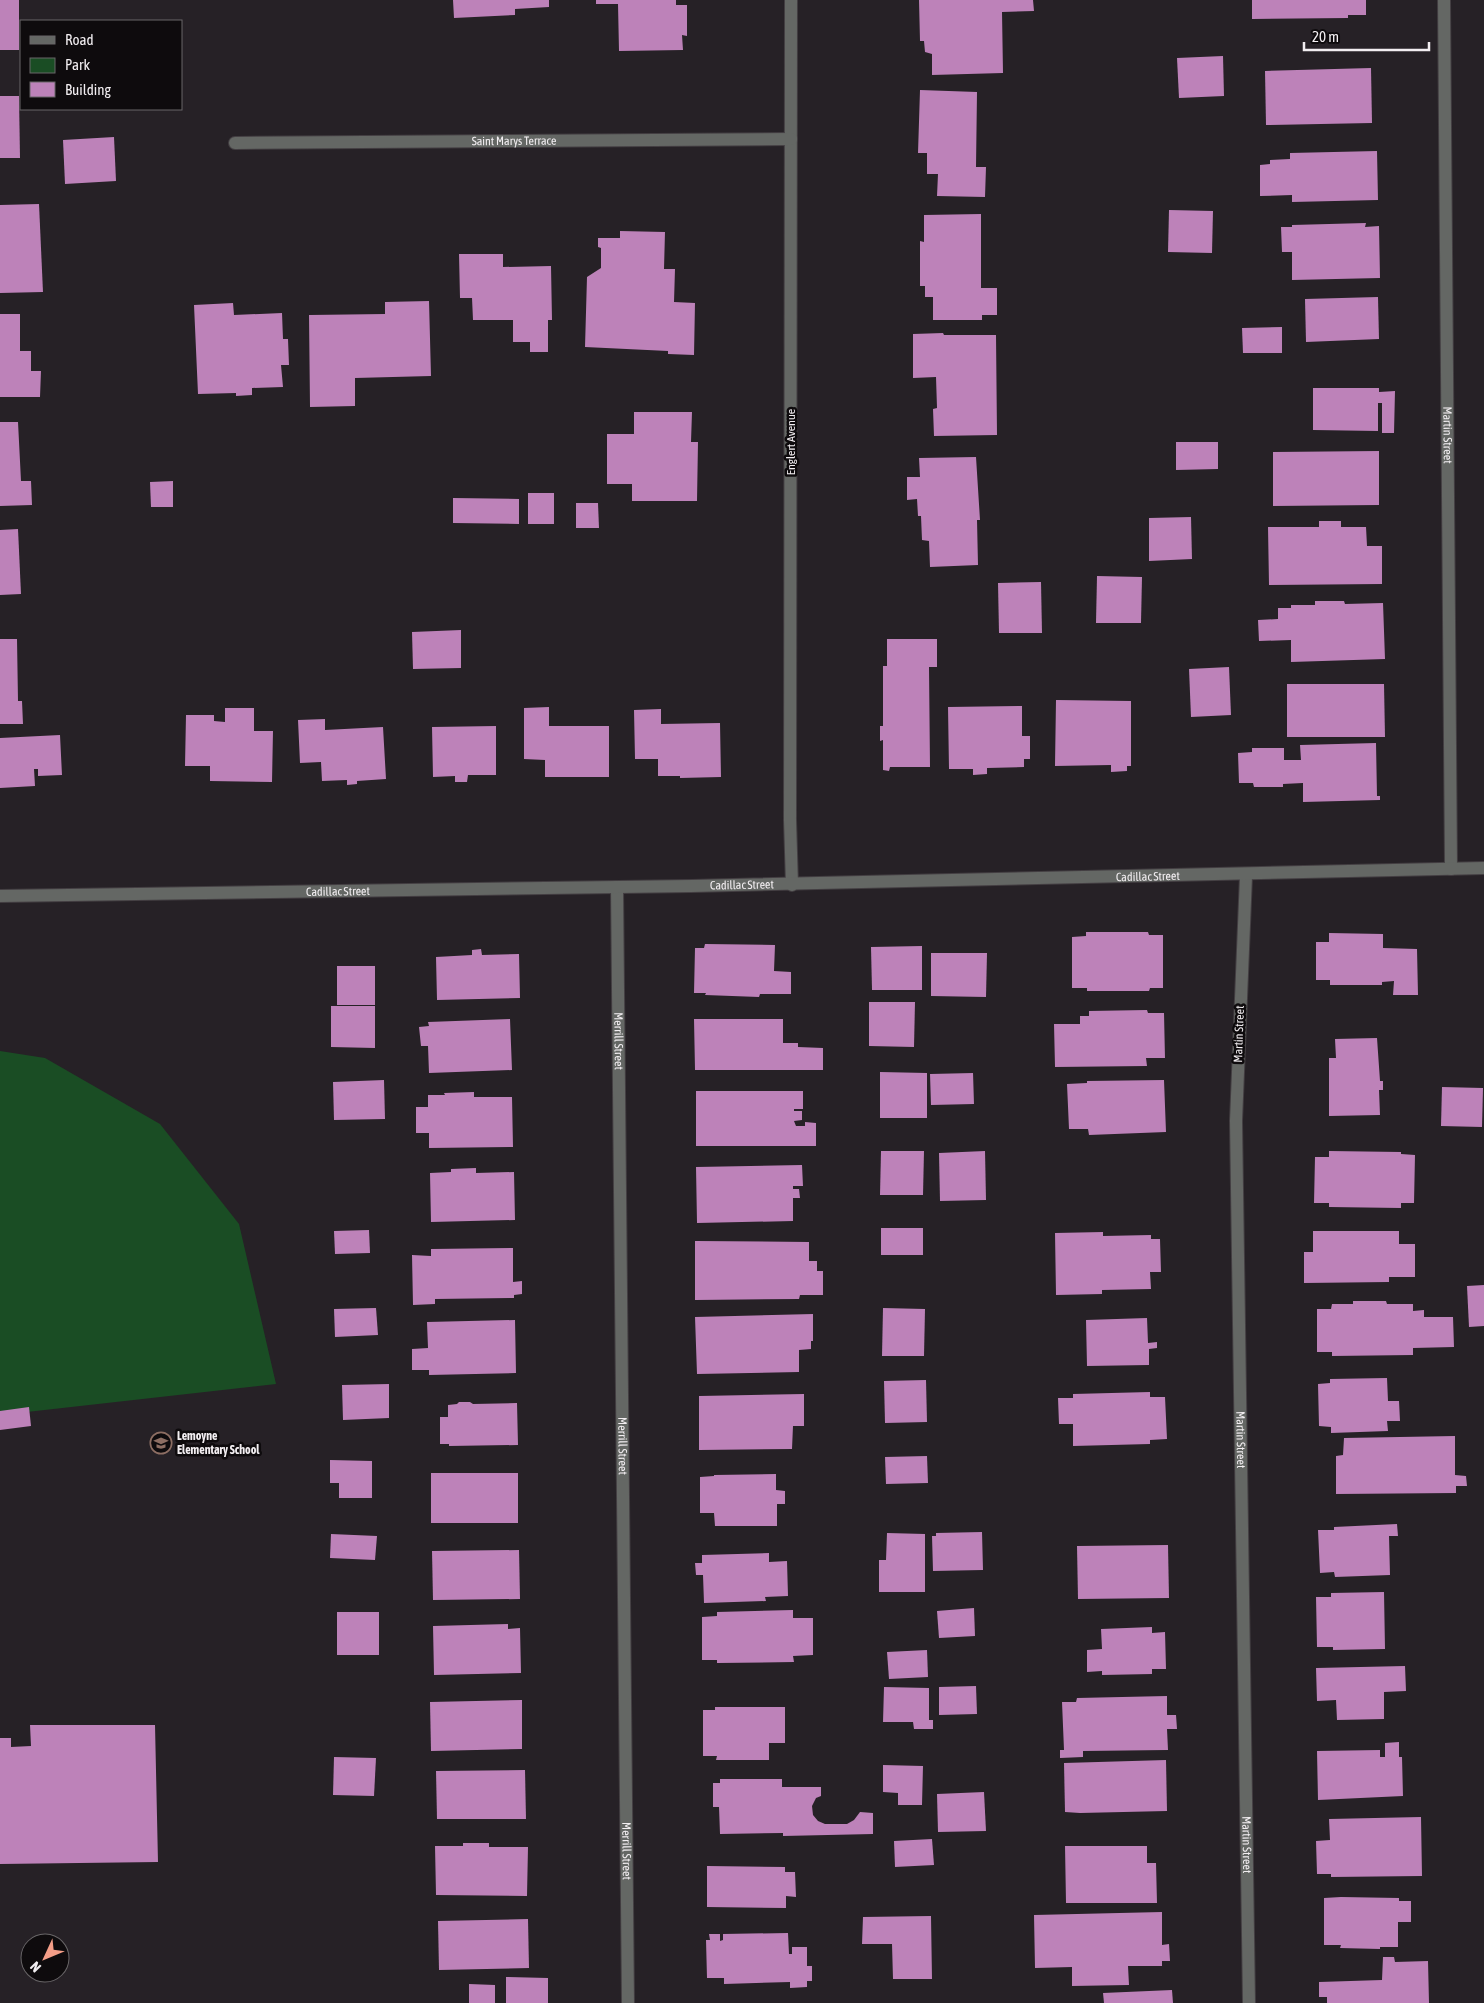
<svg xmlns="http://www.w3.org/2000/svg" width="1484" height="2003" font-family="'Asap Condensed',sans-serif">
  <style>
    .green { fill: #1a4d24 }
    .building { fill: #bd82b9 }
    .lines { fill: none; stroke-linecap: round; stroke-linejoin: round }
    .minor-casing { stroke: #433e42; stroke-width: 14 }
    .minor { stroke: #646764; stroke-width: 12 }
    .labels { text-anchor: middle; stroke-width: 5; stroke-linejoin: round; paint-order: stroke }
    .street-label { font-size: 12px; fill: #f2eef1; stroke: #0e0b0d }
    .poi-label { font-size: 12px; font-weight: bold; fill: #f2eef1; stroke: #0e0b0d; text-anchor: start }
  </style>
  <rect width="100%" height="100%" fill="#262126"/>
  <path class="green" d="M0 1051 45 1058 160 1124 239 1224 276 1384 0 1415Z"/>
  <g class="building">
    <rect x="0" y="0" width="19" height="50"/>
    <path d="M453 0H549V7L515 9V15L454 18Z"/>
    <path d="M596 0H676V5H687V36L682 35 683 50 619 51 618 4H596Z"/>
    <path d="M919 0H1033L1034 11 1002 12 1003 73 932 75V54L925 52 924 41H920Z"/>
    <path d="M1252 0H1366V15H1348V18L1252 19Z"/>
    <path d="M1223 56 1224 96 1179 98 1177 58Z"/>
    <path d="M1371 68 1372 123 1266 125 1265 71Z"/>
    <path d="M920 90 977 92 976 167H986L985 197 937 196 938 174H927V153H918Z"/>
    <path d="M0 96H19L20 158H0Z"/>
    <path d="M114 137 116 181 65 184 63 140Z"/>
    <path d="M1377 151 1378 200 1292 202V195L1260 196V165L1270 164V160L1290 159V153Z"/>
    <path d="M39 204 43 292 0 293V205Z"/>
    <path d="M1169 210 1213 211 1212 253 1168 252Z"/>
    <path d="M981 214V288H997V315H982V320H933V297H925V286H920V241L924 242V215Z"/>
    <path d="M1366 223 1365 227 1379 226 1380 278 1292 280V252H1282L1281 227H1292V225Z"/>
    <path d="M620 231 665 232 664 269H675L674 302 695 303 694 355 668 354V351L585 347 587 277 601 268V248L598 247V238H620Z"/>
    <path d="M459 254H503V267L551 266 552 320H548V352H530V342H513V320H473L472 298H460Z"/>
    <path d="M1378 297 1379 339 1306 342 1305 299Z"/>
    <path d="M429 301 431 376 355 378V406L310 407 309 315 385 314V302Z"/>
    <path d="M233 303 234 315 282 313 283 339H288L289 365H281L283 387 252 388V395L236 396V393L198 394 194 305Z"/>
    <path d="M0 314H20V351H31V371H41L40 397H0Z"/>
    <path d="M1282 327V353H1243L1242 328Z"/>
    <path d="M943 333 944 335H996L997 435 934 436 933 409 937 408 936 377 913 378V334Z"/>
    <path d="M1313 388H1379V392L1395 391 1394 433H1382V403H1378V431L1313 430Z"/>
    <path d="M634 412H692L691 442H698L697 501H632V484H607V434H634Z"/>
    <path d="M0 422H18L21 481H31L32 505 0 506Z"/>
    <path d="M1176 442H1218V469L1176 470Z"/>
    <path d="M1379 451V505L1273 506V452Z"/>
    <path d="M976 457 980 520H977L978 565 930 567 929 541 922 540 921 516H918L917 499 907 500V477H920L919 458Z"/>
    <path d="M173 481V507H151L150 482Z"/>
    <rect x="528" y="493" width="26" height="31"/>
    <path d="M453 498 519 499V524L453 523Z"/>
    <path d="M576 503H598L599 528H576Z"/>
    <path d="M1191 517 1192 559 1149 561V518Z"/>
    <path d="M1319 521H1341V527H1366L1367 546H1382V584L1269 585 1268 527H1319Z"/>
    <path d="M18 529 21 594 0 595V530Z"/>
    <path d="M1097 576 1142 577 1141 623H1096Z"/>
    <path d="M1041 582 1042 633H999L998 583Z"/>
    <path d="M1315 601H1344L1345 604 1383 603 1385 659 1291 662V640L1259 641 1258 620 1278 619V608H1291V605H1315Z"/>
    <path d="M461 630V668L413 669 412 632Z"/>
    <path d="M0 639H17L18 701H22L23 724H0Z"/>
    <path d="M887 639H937V667H929L930 767H890L889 771 883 770V740L880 741V726H883V666H887Z"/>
    <path d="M1229 667 1231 715 1191 717 1189 669Z"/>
    <path d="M1287 684H1384L1385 737H1287Z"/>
    <path d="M1056 700 1131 701V766H1127V771L1111 772V765L1055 766Z"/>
    <path d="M1022 706V736H1030V759H1024V767L987 768V774L973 775V769H949L948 707Z"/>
    <path d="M549 707V726H609V777H545V760L524 759V708Z"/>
    <path d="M225 708H254V731H273L272 782 210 781V766H185L186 715H214V721L225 722Z"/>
    <path d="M661 709V724L720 723 721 777 680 778V776H658V759H635L634 710Z"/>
    <path d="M325 719V730L383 727 386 779 357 781V784L347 785V780L322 781 321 762 300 763 298 720Z"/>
    <path d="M496 726V775H468L467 782H455V776L433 777 432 727Z"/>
    <path d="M60 735 62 775 38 776V769H34L35 786 0 788V738Z"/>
    <path d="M1376 743 1377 796H1380V800L1303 802V783L1283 784V787H1254L1253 783H1239L1238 753 1252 752V748H1284V760H1301L1300 745Z"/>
    <path d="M1086 932H1148L1149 935H1163V988H1150L1149 991H1087V988H1072V937L1086 936Z"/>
    <path d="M1329 933 1383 934V948L1417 949 1418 995H1393L1394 981 1382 982V985H1330V980H1316V942H1329Z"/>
    <path d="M705 944 775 945 774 971 791 972V994H760L759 997 705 995 706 993H694L695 948H704Z"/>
    <path d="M922 946V990H872L871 947Z"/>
    <path d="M481 949 482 955 519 954 520 998 437 1000 436 957 472 955V950Z"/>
    <path d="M931 953H987L986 997 931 996Z"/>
    <rect x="337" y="966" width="38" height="39"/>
    <path d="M869 1002H915L914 1047 869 1046Z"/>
    <path d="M331 1006H375V1048L331 1047Z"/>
    <path d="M1147 1010 1148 1013H1164L1165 1058H1146L1147 1066 1055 1067 1054 1024H1080V1016H1089V1011Z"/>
    <path d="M510 1019 512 1070 429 1073 428 1046H421L419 1027 429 1026 428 1022Z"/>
    <path d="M694 1019H783V1043H798V1047L823 1048V1070H695Z"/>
    <path d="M1377 1038 1380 1081H1383V1090H1379L1380 1115 1329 1116V1058H1336L1335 1039Z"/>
    <path d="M880 1072 927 1073V1118H880Z"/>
    <path d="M973 1073 974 1104 931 1105 930 1074Z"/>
    <path d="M384 1080 385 1119 334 1120 333 1082Z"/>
    <path d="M1164 1080 1166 1132 1089 1135 1088 1129H1069L1067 1084 1087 1083V1081Z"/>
    <path d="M1442 1087 1483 1088 1482 1127 1441 1126Z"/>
    <path d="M696 1091H803V1109H794V1111H802V1120L794 1121 796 1126H805V1122L816 1123V1146H696Z"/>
    <path d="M474 1092V1097H512L513 1147 429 1148V1133H416V1107H428V1095H445L444 1093Z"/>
    <path d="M881 1151H924L923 1195H880Z"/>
    <path d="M985 1151 986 1200 940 1201 939 1153Z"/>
    <path d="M1329 1151 1401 1152V1154L1415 1155 1414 1203H1401V1208L1329 1207V1203H1314L1315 1157H1329Z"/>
    <path d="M802 1165 803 1186H793V1189H799L800 1198H793V1221L697 1223 696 1167Z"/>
    <path d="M476 1168V1173L514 1172 515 1220 431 1222 430 1173 451 1172V1169Z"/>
    <rect x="881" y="1228" width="42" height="27"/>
    <path d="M369 1230 370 1253 335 1254 334 1231Z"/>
    <path d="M1313 1231H1399V1244H1415V1277H1389V1282L1304 1283V1252H1313Z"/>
    <path d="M1103 1232V1236L1151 1235V1239H1160L1161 1272H1150L1151 1289 1102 1290V1294L1056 1295 1055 1233Z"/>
    <path d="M695 1241 809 1242V1261H817V1271H823V1295H800L799 1299 695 1300Z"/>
    <path d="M513 1248V1282L522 1281V1294L514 1295V1298L435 1299V1304L413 1305 412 1255 431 1256V1249Z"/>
    <path d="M1484 1285V1326L1469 1327 1467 1286Z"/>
    <path d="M1353 1301H1386L1387 1304H1413V1311L1424 1310V1317H1453L1454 1347 1413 1348V1355L1332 1356V1352H1317V1309H1331L1332 1304H1353Z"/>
    <path d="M376 1308 378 1335 335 1337 334 1309Z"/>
    <path d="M883 1308 925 1309 924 1356H882Z"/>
    <path d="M813 1314V1341H811V1349L799 1350V1372L697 1374 695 1317Z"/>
    <path d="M1147 1318 1148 1343 1157 1342V1348L1149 1349V1365L1087 1366 1086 1320Z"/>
    <path d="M515 1320 516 1373 429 1375V1370H412V1349L428 1348 427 1322Z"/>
    <path d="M1387 1378 1388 1401H1399L1400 1421H1387L1388 1431 1331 1433V1427L1319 1426 1318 1384 1330 1383V1379Z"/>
    <path d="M926 1380 927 1422 885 1423 884 1381Z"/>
    <path d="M389 1384V1418L343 1420 342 1385Z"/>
    <path d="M1150 1392V1397H1165L1167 1439 1150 1440V1444L1073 1446V1424H1059L1058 1398H1073V1394Z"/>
    <path d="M804 1394V1426H793L792 1449 699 1450V1396Z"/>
    <path d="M459 1402H470L473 1404 517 1403 518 1445 449 1446V1444H440V1417H448V1405L457 1404Z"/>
    <path d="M29 1407 31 1426 0 1430V1411Z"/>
    <path d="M1455 1436V1475L1466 1476 1467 1486H1456V1493L1336 1494V1456L1343 1455 1344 1438Z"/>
    <path d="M927 1456 928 1483 886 1484 885 1457Z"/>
    <path d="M330 1460 372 1461V1498H339V1483H330Z"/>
    <rect x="431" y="1473" width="87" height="50"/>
    <path d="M776 1474V1490L785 1491V1504H777V1526H715L714 1513H700V1477L714 1476V1475Z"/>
    <path d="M1397 1524 1398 1536H1389L1390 1575 1335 1577 1334 1572 1320 1573 1318 1530H1334V1527Z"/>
    <path d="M982 1532 983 1570 933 1571 932 1536H936V1533Z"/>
    <path d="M887 1533 925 1534V1592H879V1560H886Z"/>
    <path d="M331 1534 377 1536 375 1560 330 1558Z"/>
    <path d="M1168 1545 1169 1598 1078 1599 1077 1546Z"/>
    <path d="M519 1550 520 1599 433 1600 432 1551Z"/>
    <path d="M769 1553V1562L787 1561 788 1596 765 1597 766 1601 704 1603 703 1575H696L695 1563H702V1555Z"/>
    <path d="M1384 1592 1385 1649 1333 1650V1647H1317L1316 1597H1331V1593Z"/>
    <path d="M974 1608 975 1636 939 1638 937 1611Z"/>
    <path d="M793 1610V1618H813V1655L793 1656 794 1662 717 1663V1660H702V1617L717 1616V1612Z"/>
    <rect x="337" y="1612" width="42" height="43"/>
    <path d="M508 1624V1629L520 1628 521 1673 434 1675 433 1626Z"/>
    <path d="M1152 1627V1633L1165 1632 1166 1669H1152V1674L1102 1675V1671L1087 1672V1650L1102 1649 1101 1629Z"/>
    <path d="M927 1650 928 1677 889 1679 887 1652Z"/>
    <path d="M1405 1666 1406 1691 1384 1692V1719L1337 1720 1336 1700 1317 1701 1316 1668Z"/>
    <path d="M976 1686 977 1714 939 1715V1687Z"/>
    <path d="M884 1687 929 1688V1720H933V1729H914L913 1722H883Z"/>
    <path d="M1167 1696V1715H1176L1177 1729H1167L1168 1750 1083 1751V1757L1060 1758V1750H1064L1062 1702H1076L1077 1698Z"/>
    <path d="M522 1700V1749L431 1751 430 1702Z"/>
    <path d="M715 1707H785V1743H769V1760H716L717 1756H703V1710H715Z"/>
    <path d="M30 1725H155L158 1862 0 1864V1738H11V1747L31 1746Z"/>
    <path d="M1399 1742V1757H1402L1403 1796 1318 1800 1317 1751 1380 1750V1757H1385V1743Z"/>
    <path d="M334 1757 376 1758 374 1796 333 1795Z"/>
    <path d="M1166 1760 1167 1811 1080 1813 1065 1812 1064 1763Z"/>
    <path d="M883 1765 923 1766 922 1805H898V1793L883 1792Z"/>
    <path d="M525 1770 526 1819H437L436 1771Z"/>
    <path d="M720 1779H782V1787H821V1796L816 1798 812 1806 813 1815 818 1821 825 1824H847L854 1820 860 1812 873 1813V1834L783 1836V1833L720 1834 719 1807H713V1783H720Z"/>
    <path d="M984 1792 986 1831 938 1832 937 1794Z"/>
    <path d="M1421 1817 1422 1876 1331 1877V1874H1317L1316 1841 1330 1840 1329 1819Z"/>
    <path d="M932 1839 934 1865 895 1867 894 1841Z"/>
    <path d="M463 1843H489V1847H528L527 1896 436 1895 435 1846H463Z"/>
    <path d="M1065 1846H1147V1863H1156L1157 1903H1066Z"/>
    <path d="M707 1866 785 1867V1872H795L796 1897 786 1896V1908L707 1907Z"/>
    <path d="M1341 1897 1399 1898V1901H1411V1922H1398V1947H1380V1949L1340 1948 1341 1945H1324V1898Z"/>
    <path d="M1162 1912V1945L1169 1944 1170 1961H1162V1966H1128L1129 1985 1072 1986V1967L1035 1968 1034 1915Z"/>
    <path d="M931 1916 932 1979H893L892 1944H862L863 1917Z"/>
    <path d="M528 1919 529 1968 439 1970 438 1921Z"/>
    <path d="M788 1933 789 1954H792V1947H807V1966H812V1981H807V1987L790 1988V1982L724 1984V1978H707L706 1940H710L709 1934H720V1941L723 1940V1934Z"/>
    <path d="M1383 1957H1394L1395 1962 1428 1961 1429 2003H1327V1997H1319V1982L1382 1980Z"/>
    <path d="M506 1977 548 1978V2003H506Z"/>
    <path d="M469 1984 495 1985V2003H469Z"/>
    <path d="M1172 1990 1173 2003H1104L1103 1993Z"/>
  </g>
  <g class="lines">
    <g class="minor-casing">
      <g id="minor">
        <path d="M791 0 790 820 792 885"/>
        <path id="s1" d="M1444 0 1451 869"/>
        <path id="s2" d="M235 143 791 139"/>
        <path id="s3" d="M1246 876 1236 1121 1249 2003"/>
        <path id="s4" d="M617 887 628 2003"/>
        <path id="s5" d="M0 896C495 890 989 882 1484 868"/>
      </g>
    </g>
    <use href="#minor" class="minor"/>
  </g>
  <defs>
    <g id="school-ring" transform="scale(1.125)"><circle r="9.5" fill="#0e0b0d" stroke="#8d6e63" stroke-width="1.5"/><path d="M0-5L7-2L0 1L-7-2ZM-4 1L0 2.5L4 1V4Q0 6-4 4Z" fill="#8d6e63"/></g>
  </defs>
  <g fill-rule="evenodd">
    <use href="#school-ring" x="161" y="1443"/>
  </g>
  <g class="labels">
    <g class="street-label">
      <text dy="4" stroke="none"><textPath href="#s2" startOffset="279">Saint Marys Terrace</textPath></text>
      <text dy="4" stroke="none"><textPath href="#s1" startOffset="435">Martin Street</textPath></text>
      <text transform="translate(791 442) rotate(-90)" y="4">Englert Avenue</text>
      <text dy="4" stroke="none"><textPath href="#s5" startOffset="1148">Cadillac Street</textPath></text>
      <text dy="4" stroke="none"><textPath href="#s5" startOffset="742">Cadillac Street</textPath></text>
      <text dy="4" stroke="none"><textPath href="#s5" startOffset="338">Cadillac Street</textPath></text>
      <text transform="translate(1239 1034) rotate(-88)" y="4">Martin Street</text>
      <text dy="4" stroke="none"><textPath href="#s4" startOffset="154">Merrill Street</textPath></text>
      <text dy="4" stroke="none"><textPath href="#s3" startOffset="564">Martin Street</textPath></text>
      <text dy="4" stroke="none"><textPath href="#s4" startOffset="559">Merrill Street</textPath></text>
      <text dy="4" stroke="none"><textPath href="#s3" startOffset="969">Martin Street</textPath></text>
      <text dy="4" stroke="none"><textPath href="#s4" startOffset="964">Merrill Street</textPath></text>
    </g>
    <g class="poi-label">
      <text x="177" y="1440">Lemoyne<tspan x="177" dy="14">Elementary School</tspan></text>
    </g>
  </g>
  <rect x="20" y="20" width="162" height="90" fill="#0e0b0d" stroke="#696668"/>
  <rect x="30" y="36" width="25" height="8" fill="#646764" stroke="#696668"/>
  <text x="65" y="45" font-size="15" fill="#f2eef1">Road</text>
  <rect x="30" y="58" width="25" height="15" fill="#1a4d24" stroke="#696668"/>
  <text x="65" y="70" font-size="15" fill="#f2eef1">Park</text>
  <rect x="30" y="82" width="25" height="15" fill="#bd82b9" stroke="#696668"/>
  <text x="65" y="95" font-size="15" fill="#f2eef1">Building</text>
  <g transform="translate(45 1958) rotate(226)"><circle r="24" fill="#0e0b0d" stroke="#696668"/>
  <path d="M0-4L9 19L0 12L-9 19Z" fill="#f49e88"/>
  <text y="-8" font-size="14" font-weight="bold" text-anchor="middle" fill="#f2eef1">N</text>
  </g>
  <path d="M1304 42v8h125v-8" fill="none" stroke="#f2eef1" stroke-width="2.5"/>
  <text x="1312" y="42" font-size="15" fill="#f2eef1" stroke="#0e0b0d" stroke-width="4" paint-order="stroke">20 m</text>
</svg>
